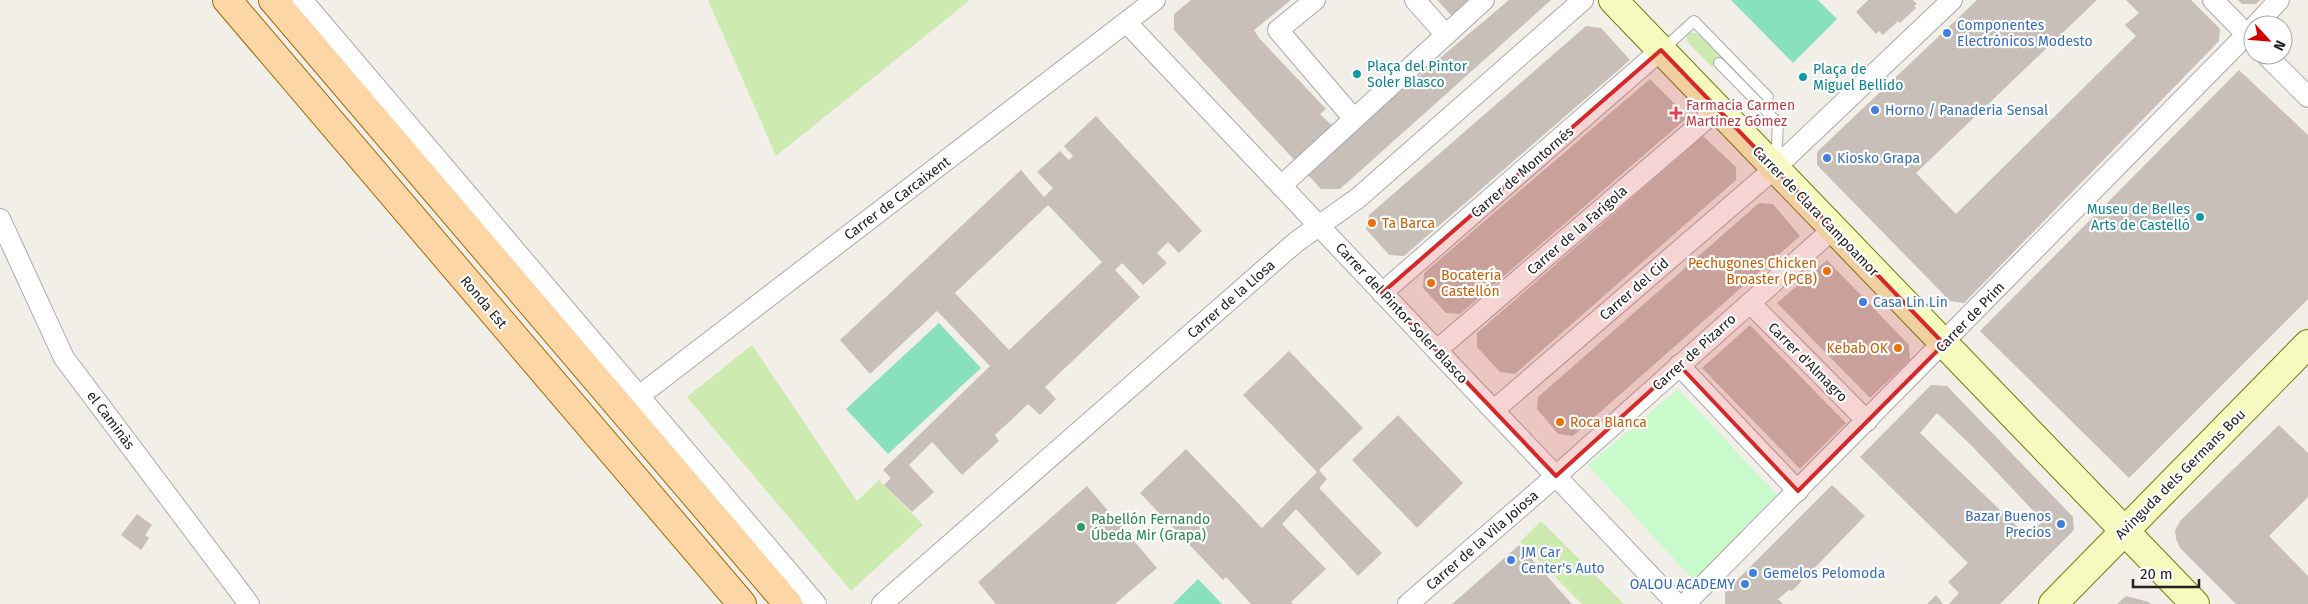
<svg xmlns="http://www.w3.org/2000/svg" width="2308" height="604" font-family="'Fira Sans',sans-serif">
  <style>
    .grass { fill: #cdebb0 }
    .park { fill: #c8facc }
    .pitch { fill: #88e0be }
    .building { fill: #c7bfb8; fill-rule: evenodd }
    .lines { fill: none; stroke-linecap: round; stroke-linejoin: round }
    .lane-casing { stroke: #a9a9a9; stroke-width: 12 }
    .street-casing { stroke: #a9a9a9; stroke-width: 22 }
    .secondary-casing { stroke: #707d05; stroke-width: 30 }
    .primary-casing { stroke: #a06b00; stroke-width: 30 }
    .lane { stroke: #fff; stroke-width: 10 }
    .street { stroke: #fff; stroke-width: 20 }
    .secondary { stroke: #f7fabf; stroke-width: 28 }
    .primary { stroke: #fcd6a4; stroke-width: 28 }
    .marked { fill: #d62828; fill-opacity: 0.2; stroke: #d62828; stroke-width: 4; stroke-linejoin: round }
    .shop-dot { fill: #3f7fe0; stroke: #fff; stroke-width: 2 }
    .culture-dot { fill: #0f9aa8; stroke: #fff; stroke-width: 2 }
    .health-dot { fill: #e0444e; stroke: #fff; stroke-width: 2 }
    .food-dot { fill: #e8710a; stroke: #fff; stroke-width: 2 }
    .leisure-dot { fill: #2e9e5b; stroke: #fff; stroke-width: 2 }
    .labels { text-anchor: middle; stroke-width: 4.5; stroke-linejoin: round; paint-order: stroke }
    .shop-label { font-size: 14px; fill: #366cbe; stroke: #fff; text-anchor: start }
    .culture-label { font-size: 14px; fill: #0d838f; stroke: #fff; text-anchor: start }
    .health-label { font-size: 14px; fill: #be3a42; stroke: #fff; text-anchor: start }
    .street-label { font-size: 14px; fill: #222; stroke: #fff }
    .food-label { font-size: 14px; fill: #c56008; stroke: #fff; text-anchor: start }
    .leisure-label { font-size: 14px; fill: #27864d; stroke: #fff; text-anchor: start }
  </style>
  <rect width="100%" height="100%" fill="#f2efe9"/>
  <g class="grass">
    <path d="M708 0H970L776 156Z"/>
    <path d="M1690 32 1698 34 1722 57 1712 67 1688 43 1686 35Z"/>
    <path d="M752 345 857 501 879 480 923 525 851 591 687 397Z"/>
    <path d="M1541 521 1624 604H1582L1520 542Z"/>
  </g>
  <path class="park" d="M1678 389 1777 495 1694 581 1588 465Z"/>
  <g class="pitch">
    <path d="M1731 0H1818L1837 19 1793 63Z"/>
    <path d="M939 323 981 368 888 454 846 409Z"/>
    <path d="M1198 579 1222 604H1173Z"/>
  </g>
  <g class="building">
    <path d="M1191 0H1291L1254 30 1259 38 1326 109 1320 114 1345 138 1509 0H1551L1340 189H1321L1174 30V14Z"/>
    <path d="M1437 0H1470L1452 16Z"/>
    <path d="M1868 0H1913L1917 4 1914 6 1916 8 1900 23 1898 21 1883 35 1879 31 1876 34 1856 12Z"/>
    <path d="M1977 0H2097L1916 173 1956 214 2136 36 2125 25 2139 13 2126 0H2191L2220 29 2219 41 1964 303 1950 301 1817 165V152Z"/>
    <path d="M2238 0H2260L2256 4H2242Z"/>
    <path d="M1586 26 1601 28 1630 60 1404 256 1389 255 1366 229 1369 215Z"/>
    <path d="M2239 70 2308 135V299L2129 478 1980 331Z"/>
    <path d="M1650 79 1688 117 1460 314 1446 313 1423 288 1424 273Z"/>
    <path d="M1096 116 1202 231 1179 253 1168 242 1157 253 1167 263 1143 285 1122 263 1115 270 1140 297 1045 387 1056 399 1040 415 1028 404 995 435 999 441 962 475 932 442 909 465 934 492 912 512 884 485 891 478 883 470 990 366 937 311 870 374 840 340 1021 170 1044 197 1053 188 1037 172 1060 151 1069 160 1073 156 1064 146ZM1048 205 1102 262 1009 350 955 293Z"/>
    <path d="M1703 136 1736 167V180L1515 374 1500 372 1477 347V333Z"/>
    <path d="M1759 203 1773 204 1800 236 1573 436 1558 434 1537 409 1538 397Z"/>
    <path d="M1827 260 1909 345 1910 360 1870 398 1777 303Z"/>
    <path d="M1750 325 1846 423 1800 469 1702 368Z"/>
    <path d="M1289 351 1363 428 1319 470 1327 479 1319 488 1382 553 1358 576 1296 509 1282 524 1326 569 1291 602 1293 604H1251L1226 577 1223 580 1140 493 1186 449 1262 528 1317 472 1243 395Z"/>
    <path d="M1931 385 1947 386 2073 517 2074 530 2000 604H1949L1959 593 1948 582 1968 563 1860 457ZM1937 413 1970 444 2043 521 2027 536 1920 433Z"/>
    <path d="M1398 415 1463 483 1417 528 1352 460Z"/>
    <path d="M2279 425 2308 453V497L2269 536 2308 576V604H2236L2180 548 2176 539 2175 531 2180 521Z"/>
    <path d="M1832 485 1865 516 1792 591 1789 590 1778 599 1783 604H1725V592Z"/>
    <path d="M1087 486 1157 568 1115 604H996L978 582Z"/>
    <path d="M137 514 152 525 145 535 149 538 141 550 121 535Z"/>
    <path d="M1519 545 1572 604H1452L1484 576Z"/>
    <path d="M1936 595 1943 604H1927Z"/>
    <path d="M2126 596 2149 602 2151 604H2117Z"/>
  </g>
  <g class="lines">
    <g class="lane-casing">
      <g id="lane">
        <path d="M1662 50 1694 21 1768 97"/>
        <path d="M1719 63 1778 123 1776 162"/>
      </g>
    </g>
    <g class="street-casing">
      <g id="street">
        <path d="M302 0 816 604"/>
        <path d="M1315 0 1278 30 1354 119"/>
        <path d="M1415 0 1446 35"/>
        <path d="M2213 0 2253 41"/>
        <path d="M1127 23 1677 604"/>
        <path d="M2256 25 2279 0"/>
        <path d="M2266 55 2308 97"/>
        <path d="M1281 186 1484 0"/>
        <path d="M0 219 64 358 249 604"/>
        <path d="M1382 293 1661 50"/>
        <path d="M1750 303 1867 421"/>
        <path d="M1437 350 1718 109"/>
        <path d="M1679 365 1798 491"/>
        <path d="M639 396 1155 0"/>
        <path d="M1494 410 1775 168 1952 0"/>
        <path d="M882 604 1296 242 1358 198 1583 0"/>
        <path d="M1408 604 1556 476 1833 229"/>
        <path d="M1685 604 2253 28"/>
      </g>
    </g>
    <g class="secondary-casing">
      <g id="secondary">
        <path d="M1613 0 2195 604"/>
        <path d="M2053 604 2308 344"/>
      </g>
    </g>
    <g class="primary-casing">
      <g id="primary">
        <path d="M227 0 742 604"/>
        <path d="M273 0 788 604"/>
      </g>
    </g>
    <use href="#lane" class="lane"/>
    <use href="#street" class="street"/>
    <use href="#secondary" class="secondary"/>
    <use href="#primary" class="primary"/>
  </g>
  <path class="marked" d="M1661 50 1944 344 1798 491 1679 365 1556 476 1382 293Z"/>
  <g class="shop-dot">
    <circle cx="1947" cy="33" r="5"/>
    <circle cx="1875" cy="110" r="5"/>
    <circle cx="1827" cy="158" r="5"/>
    <circle cx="1863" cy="302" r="5"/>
    <circle cx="2061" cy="524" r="5"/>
    <circle cx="1511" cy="560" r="5"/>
    <circle cx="1753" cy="573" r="5"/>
    <circle cx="1745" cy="584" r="5"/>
  </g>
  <g class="culture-dot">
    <circle cx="1357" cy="74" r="5"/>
    <circle cx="1803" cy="77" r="5"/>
    <circle cx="2200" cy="217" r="5"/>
  </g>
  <path class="health-dot" d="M1673.5 105.5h5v5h5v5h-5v5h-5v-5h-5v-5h5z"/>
  <g class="food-dot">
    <circle cx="1372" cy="223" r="5"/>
    <circle cx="1827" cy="271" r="5"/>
    <circle cx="1431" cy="283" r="5"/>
    <circle cx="1898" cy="348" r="5"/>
    <circle cx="1560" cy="422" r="5"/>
  </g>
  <circle class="leisure-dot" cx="1081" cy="527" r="5"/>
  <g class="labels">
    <g class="shop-label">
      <text x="1957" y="30">Componentes<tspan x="1957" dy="16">Electrónicos Modesto</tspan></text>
      <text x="1885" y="115">Horno / Panaderia Sensal</text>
      <text x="1837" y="163">Kiosko Grapa</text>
      <text x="1873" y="307">Casa Lin Lin</text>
      <text x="2051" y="521" text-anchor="end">Bazar Buenos<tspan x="2051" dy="16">Precios</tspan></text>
      <text x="1521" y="557">JM Car<tspan x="1521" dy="16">Center's Auto</tspan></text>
      <text x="1763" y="578">Gemelos Pelomoda</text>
      <text x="1735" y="589" text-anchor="end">OALOU ACADEMY</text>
    </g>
    <g class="culture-label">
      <text x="1367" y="71">Plaça del Pintor<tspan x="1367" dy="16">Soler Blasco</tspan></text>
      <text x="1813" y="74">Plaça de<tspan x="1813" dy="16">Miguel Bellido</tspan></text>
      <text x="2190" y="214" text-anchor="end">Museu de Belles<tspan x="2190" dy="16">Arts de Castelló</tspan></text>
    </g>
    <g class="health-label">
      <text x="1686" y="110">Farmacia Carmen<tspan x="1686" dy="16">Martinez Gómez</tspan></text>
    </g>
    <g class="street-label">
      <text transform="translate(1522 172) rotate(-41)" y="5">Carrer de Montornés</text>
      <text transform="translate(897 198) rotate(-37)" y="5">Carrer de Carcaixent</text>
      <text transform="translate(1816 211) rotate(46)" y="5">Carrer de Clara Campoamor</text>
      <text transform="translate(1577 230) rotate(-41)" y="5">Carrer de la Farigola</text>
      <text transform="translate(1634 289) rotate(-41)" y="5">Carrer del Cid</text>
      <text transform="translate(1231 299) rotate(-41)" y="5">Carrer de la Llosa</text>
      <text transform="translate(484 302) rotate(50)" y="5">Ronda Est</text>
      <text transform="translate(1402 313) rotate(47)" y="5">Carrer del Pintor Soler Blasco</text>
      <text transform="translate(1970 317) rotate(-46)" y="5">Carrer de Prim</text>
      <text transform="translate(1694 352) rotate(-42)" y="5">Carrer de Pizarro</text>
      <text transform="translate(1808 362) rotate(45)" y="5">Carrer d'Almagro</text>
      <text transform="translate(111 420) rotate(53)" y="5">el Caminàs</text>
      <text transform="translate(2180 474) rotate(-45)" y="5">Avinguda dels Germans Bou</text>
      <text transform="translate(1482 540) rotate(-41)" y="5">Carrer de la Vila Joiosa</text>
    </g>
    <g class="food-label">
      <text x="1382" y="228">Ta Barca</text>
      <text x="1817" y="268" text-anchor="end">Pechugones Chicken<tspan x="1817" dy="16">Broaster (PCB)</tspan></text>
      <text x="1441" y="280">Bocatería<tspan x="1441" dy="16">Castellón</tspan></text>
      <text x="1888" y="353" text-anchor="end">Kebab OK</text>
      <text x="1570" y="427">Roca Blanca</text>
    </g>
    <g class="leisure-label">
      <text x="1091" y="524">Pabellón Fernando<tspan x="1091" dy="16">Úbeda Mir (Grapa)</tspan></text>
    </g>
  </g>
  <g transform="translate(2268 40) rotate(116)"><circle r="24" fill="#ffffff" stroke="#a7a7a7"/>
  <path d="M0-4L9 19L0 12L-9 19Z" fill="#d40000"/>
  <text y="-8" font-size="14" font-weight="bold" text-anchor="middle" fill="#222222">N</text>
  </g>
  <path d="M2133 579v8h66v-8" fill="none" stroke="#222222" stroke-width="2.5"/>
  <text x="2140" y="579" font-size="15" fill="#222222" stroke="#ffffff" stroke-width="4" paint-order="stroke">20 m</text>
</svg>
